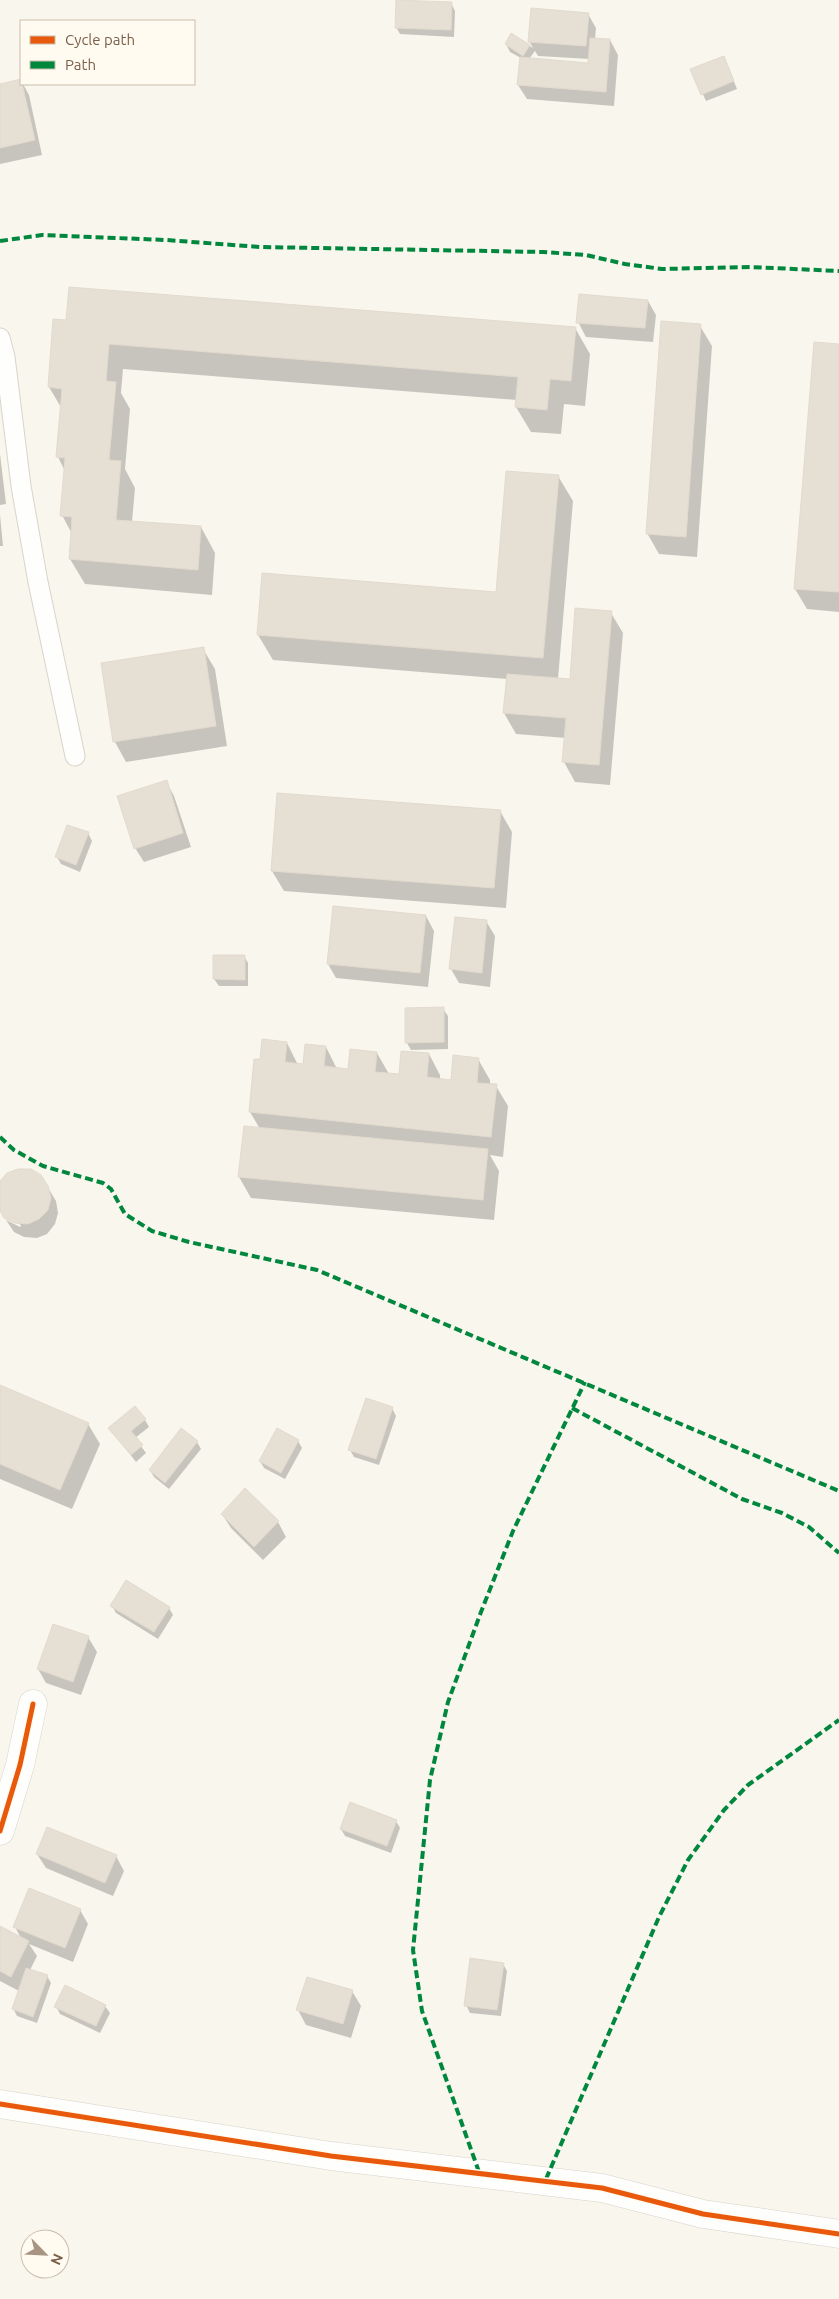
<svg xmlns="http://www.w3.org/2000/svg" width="839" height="2299" font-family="Ubuntu,sans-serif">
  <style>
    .shadow { fill: #0003; fill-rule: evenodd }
    .building { fill: #e6dfd4; stroke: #e3dace }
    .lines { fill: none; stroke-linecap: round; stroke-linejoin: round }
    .service-casing { stroke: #d9d3cb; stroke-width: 21 }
    .minor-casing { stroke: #d9d3cb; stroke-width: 29 }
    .service { stroke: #fefefc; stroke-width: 19 }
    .minor { stroke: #fefefc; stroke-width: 28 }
    .quiet { stroke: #00873e; stroke-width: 4; stroke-dasharray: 8 4; stroke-linecap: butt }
    .cycleway-casing { stroke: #fffbf0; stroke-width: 8 }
    .cycleway { stroke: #e8590c; stroke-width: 5 }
  </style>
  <rect width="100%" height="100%" fill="#f9f6ed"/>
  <g class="shadow">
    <path d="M451 3 455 11 454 37 400 34 396 27Z"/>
    <path d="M588 14 596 28 595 39 610 40 618 55 614 106 527 99 518 85 521 58 510 52 506 44 512 34 533 48 529 41ZM535 51 538 56 590 59 589 64 529 59Z"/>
    <path d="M724 57 737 89 706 101 692 70Z"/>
    <path d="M23 84 29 95 42 155 0 164V85Z"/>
    <path d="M648 301 656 315 653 342 586 337 578 322Z"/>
    <path d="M54 320 575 328 590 354 585 406 564 404 561 434 531 432 516 407 517 400 123 369 121 393 130 409 125 469 135 488 132 522 201 527 215 553 212 595 85 584 70 559 72 534 62 515 65 471 58 457 62 409 49 387Z"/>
    <path d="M700 326 712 346 697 557 659 554 647 533Z"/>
    <path d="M839 345V612L807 609 795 589Z"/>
    <path d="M0 454 6 504 0 505Z"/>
    <path d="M558 476 573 501 558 679 571 680 611 613 623 633 610 785 575 782 564 762 566 738 516 734 504 713 507 679 273 660 258 635 497 593Z"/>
    <path d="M0 515 3 546H0Z"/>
    <path d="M203 649 215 669 227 746 126 762 115 742 102 664Z"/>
    <path d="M166 781 174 796 191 847 144 862 135 848Z"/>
    <path d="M500 811 512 832 506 908 284 891 272 871Z"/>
    <path d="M88 833 92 841 80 872 61 864 57 857Z"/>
    <path d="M426 916 434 931 428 987 336 978 328 964Z"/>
    <path d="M486 921 495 936 490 987 459 983 451 969Z"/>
    <path d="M244 956 248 963V986H219L214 979Z"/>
    <path d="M443 1009 448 1016V1049L411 1050 407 1043Z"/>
    <path d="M287 1043 298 1065H304L326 1047 337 1069 349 1070 377 1053 389 1074 400 1075 429 1054 440 1075V1080L452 1081 478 1059 490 1080V1085L496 1086 508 1106 503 1157 490 1155 499 1171 494 1220 251 1198 239 1177 260 1129 250 1112 255 1060 261 1061Z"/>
    <path d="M0 1183 47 1186 56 1201 58 1213 55 1224 47 1234 37 1238 24 1237 14 1232 6 1220 20 1227 21 1225 4 1216 0 1210Z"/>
    <path d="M0 1386 88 1424 100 1444 72 1509 0 1479Z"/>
    <path d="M392 1408 396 1416 379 1465 354 1457 350 1450Z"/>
    <path d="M145 1420 149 1427 135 1438 146 1453 136 1462 110 1428Z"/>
    <path d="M182 1429 197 1442 201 1449 169 1489 154 1477 150 1470Z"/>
    <path d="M277 1430 298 1441 302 1448 285 1479 264 1468 260 1461Z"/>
    <path d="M245 1490 278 1522 286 1537 263 1560 231 1528 222 1514Z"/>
    <path d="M112 1606 169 1608 173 1615 158 1639 116 1613Z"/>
    <path d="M88 1637 97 1652 81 1695 46 1683 38 1669Z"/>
    <path d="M396 1821 400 1828 391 1853 345 1836 341 1829Z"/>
    <path d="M37 1854 116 1856 124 1871 113 1896 46 1868Z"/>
    <path d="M80 1910 88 1924 73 1962 29 1944 37 1956 30 1970 47 1976 51 1983 37 2023 17 2016 13 2008 19 1991 0 1981V1927L21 1938 15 1927Z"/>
    <path d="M503 1964 507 1971 501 2016 470 2013 466 2005Z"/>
    <path d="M352 1991 361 2006 351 2038 306 2025 298 2010Z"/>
    <path d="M56 2006H105L110 2013 100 2033 60 2014Z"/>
  </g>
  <g class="building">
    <path d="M396 0 452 2 451 30 395 28Z"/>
    <path d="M531 8 589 13 586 46 528 42Z"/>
    <path d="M511 33 530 45 523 56 505 44Z"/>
    <path d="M590 38 610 39 606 92 517 85 520 57 588 63Z"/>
    <path d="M724 56 734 81 701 95 690 69Z"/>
    <path d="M21 79 35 140 0 148V84Z"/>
    <path d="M69 287 576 327 571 381 550 379 547 410 515 407 518 377 109 344 106 381 116 382 109 460 121 461 116 520 201 526 198 570 69 559 72 517 60 516 65 458 56 457 62 389 48 387 53 319 66 320Z"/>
    <path d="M579 294 648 300 645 328 576 323Z"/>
    <path d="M661 321 701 324 686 537 646 534Z"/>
    <path d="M814 342 839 344V592L794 589Z"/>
    <path d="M506 471 559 475 543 658 257 635 262 573 496 592Z"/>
    <path d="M575 608 612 611 599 765 562 762 566 718 503 713 507 674 570 679Z"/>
    <path d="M204 647 216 726 113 742 101 663Z"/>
    <path d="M167 780 183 833 134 849 117 796Z"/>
    <path d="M277 793 501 810 494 888 271 871Z"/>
    <path d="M67 825 89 832 76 865 55 857Z"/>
    <path d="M333 906 426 915 420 973 327 964Z"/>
    <path d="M455 917 487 920 482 973 449 969Z"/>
    <path d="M213 955H245V980L213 979Z"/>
    <path d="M444 1007V1042L405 1043V1008Z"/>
    <path d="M262 1039 287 1042 285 1062 303 1064 305 1044 326 1046 324 1066 348 1069 350 1049 377 1052 375 1072 399 1074 401 1051 429 1053 427 1077 451 1080 453 1055 479 1058 477 1083 497 1084 491 1137 249 1112 254 1059H260Z"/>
    <path d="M244 1126 488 1149 483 1200 238 1177Z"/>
    <path d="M18 1169H31L41 1175 48 1186 51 1198 48 1210 39 1219 28 1224 15 1223 4 1218 0 1211V1181L7 1173Z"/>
    <path d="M0 1385 89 1423 60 1490 0 1464Z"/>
    <path d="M366 1398 393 1407 376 1459 348 1450Z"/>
    <path d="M135 1406 146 1419 131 1431 143 1445 131 1455 108 1428Z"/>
    <path d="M181 1428 198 1441 165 1483 149 1470Z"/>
    <path d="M277 1428 299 1440 281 1473 259 1461Z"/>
    <path d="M245 1488 279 1521 254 1547 221 1514Z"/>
    <path d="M126 1580 170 1607 154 1632 110 1606Z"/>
    <path d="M53 1624 89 1636 73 1682 37 1669Z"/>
    <path d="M350 1802 397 1820 387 1846 340 1829Z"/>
    <path d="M47 1827 117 1855 105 1883 36 1854Z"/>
    <path d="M29 1888 81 1909 65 1948 13 1927Z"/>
    <path d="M0 1926 29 1941 11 1977 0 1971Z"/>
    <path d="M470 1958 504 1963 497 2010 464 2006Z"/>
    <path d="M26 1968 48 1975 33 2017 12 2009Z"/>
    <path d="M307 1977 353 1990 343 2024 296 2010Z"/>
    <path d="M65 1985 106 2005 96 2026 54 2007Z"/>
  </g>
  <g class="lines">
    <g class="service-casing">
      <path id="service" d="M0 338 5 357 21 486 38 582 75 756"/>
    </g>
    <g class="minor-casing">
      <g id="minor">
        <path d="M0 1831 20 1765 33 1704"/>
        <path d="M0 2104 331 2156 602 2188 703 2214 839 2234"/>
      </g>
    </g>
    <use href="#service" class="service"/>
    <use href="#minor" class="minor"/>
    <g class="quiet">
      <path d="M0 241 42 235 166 240 260 247 543 252 586 255 625 264 662 269 750 267 839 271"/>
      <path d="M0 1137 14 1150 43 1166 103 1183 111 1189 125 1214 152 1231 189 1242 317 1270 839 1491"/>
      <path d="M572 1408 742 1499 782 1513 809 1527 839 1553"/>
      <path d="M479 2172 422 2011 413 1950 430 1780 448 1702 481 1612 513 1531 585 1382"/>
      <path d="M546 2179 659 1917 688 1860 724 1810 748 1785 839 1720"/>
    </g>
    <g class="cycleway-casing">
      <g id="cycleway">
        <path d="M0 1831 20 1765 33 1704"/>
        <path d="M0 2104 331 2156 602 2188 703 2214 839 2234"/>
      </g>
    </g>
    <use href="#cycleway" class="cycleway"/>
  </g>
  <rect x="20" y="20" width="175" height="65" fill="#fffbf0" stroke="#cabdad"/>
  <rect x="30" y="36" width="25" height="8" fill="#e8590c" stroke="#cabdad"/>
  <text x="65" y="45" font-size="15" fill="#7b6049">Cycle path</text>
  <rect x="30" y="61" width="25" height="8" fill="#00873e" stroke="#cabdad"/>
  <text x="65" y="70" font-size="15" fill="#7b6049">Path</text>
  <g transform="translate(45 2254) rotate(114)"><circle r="24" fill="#fffbf0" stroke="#cabdad"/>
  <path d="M0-4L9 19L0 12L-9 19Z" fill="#a79482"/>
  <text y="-8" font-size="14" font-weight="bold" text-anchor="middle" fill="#7b6049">N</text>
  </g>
</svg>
